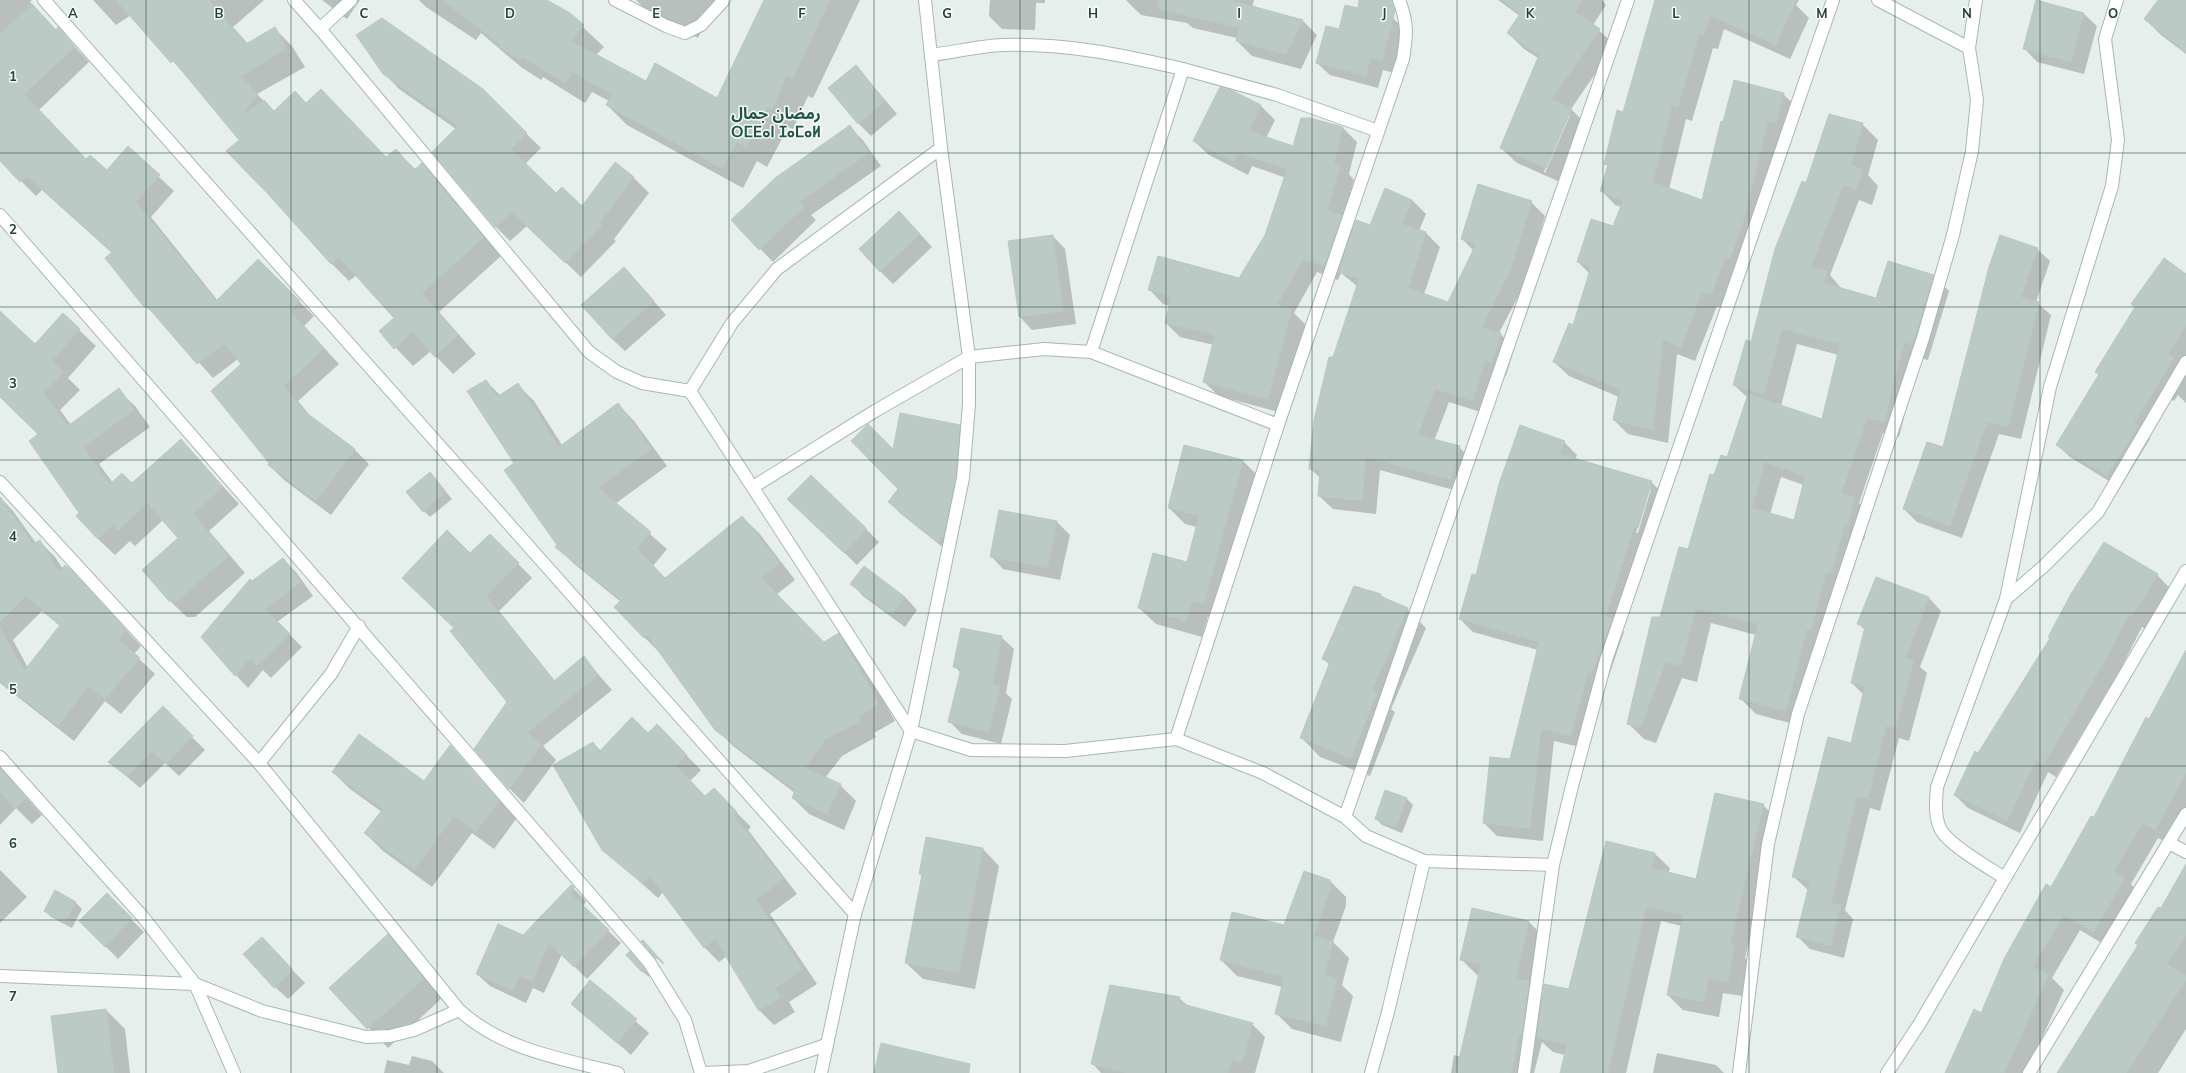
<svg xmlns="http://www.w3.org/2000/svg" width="2186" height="1073" font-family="Mulish,'Noto Sans Arabic','Noto Sans Tifinagh',sans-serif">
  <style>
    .shadow { fill: #0003; fill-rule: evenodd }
    .building { fill: #bbcac4; stroke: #b8c9c2; fill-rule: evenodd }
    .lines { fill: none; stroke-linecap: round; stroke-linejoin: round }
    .minor-casing { stroke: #a8b8b2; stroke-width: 14 }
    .tertiary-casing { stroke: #a8b8b2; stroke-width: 14 }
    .minor { stroke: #fff; stroke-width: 12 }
    .tertiary { stroke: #fff; stroke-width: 12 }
    .grid { fill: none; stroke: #24423a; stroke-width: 1; stroke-opacity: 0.55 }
    .labels { text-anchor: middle; stroke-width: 3; stroke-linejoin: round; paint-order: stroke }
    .district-label { font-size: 16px; font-weight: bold; fill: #1f5548; stroke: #f7fbf9 }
    .grid-label { font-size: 13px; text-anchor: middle; font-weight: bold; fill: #24423a; stroke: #f7fbf9; stroke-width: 3; stroke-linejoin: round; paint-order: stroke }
  </style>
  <rect width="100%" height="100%" fill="#e6efeb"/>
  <g class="shadow">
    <path d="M0 0H32L30 2 56 30 58 29 89 62 39 110 87 160 107 171 128 148 174 191 151 217 218 301 258 261 314 316 304 326 339 364 298 401 311 417 354 449 369 464 331 515 284 480 269 465 271 463 242 364 238 359 213 378 161 320 145 306 106 258 112 253 42 190 36 196 0 160Z"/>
    <path d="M93 0H264L233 27 248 44 274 28 292 46 305 67 257 94 274 112 306 104 387 158 396 150 416 170 422 164 440 182 501 256 439 312 476 354 453 374 431 351 413 366 380 331 395 318 357 275 349 281 331 263 240 140 190 80 131 15 116 25Z"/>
    <path d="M322 0H360L347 19Z"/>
    <path d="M419 0H545L569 14 604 47 596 55 646 83 718 99 766 0H860L813 98 808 96 793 129 788 127 767 167 757 161 743 188 627 125 607 105 609 101 592 92 585 103 543 77 541 80 521 67 481 33 476 40 426 7Z"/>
    <path d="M636 0H717L698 38 649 13Z"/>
    <path d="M990 0H1045V3H1036L1035 30 1002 29 989 16Z"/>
    <path d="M1126 0H1254L1252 7 1302 20 1317 35 1301 69 1252 56 1237 41V38L1193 28 1187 23 1141 15Z"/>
    <path d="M1498 0H1602L1606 5 1593 25 1615 45 1571 109 1587 125 1562 183 1517 163 1501 148 1538 58 1524 49 1508 33 1520 16ZM1568 115H1570L1545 173 1544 172Z"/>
    <path d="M1657 0H1799L1796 5 1809 18 1790 59 1724 29 1718 49 1713 48 1692 121 1686 119 1669 189 1703 201 1723 123 1783 94 1798 108 1725 309 1717 306 1695 361 1677 354 1668 443 1628 434 1614 420 1619 397 1569 376 1554 362 1574 326 1590 274 1578 262 1614 228 1621 207 1615 205 1601 190 1608 166 1605 164 1624 113Z"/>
    <path d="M2160 0H2186V54L2161 35 2145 19Z"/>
    <path d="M2084 14 2097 26 2084 74 2037 62 2025 49Z"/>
    <path d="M1393 18 1406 31 1395 73 1383 70 1378 88 1330 75 1317 63 1340 31Z"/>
    <path d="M856 66 897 114 871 136 858 123Z"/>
    <path d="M384 73 482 90 541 148 525 164 556 195 582 208 615 164 634 178 649 193 614 239 616 241 581 277 527 226 510 241 496 227 434 152 456 129 399 89Z"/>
    <path d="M1261 106 1275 120 1266 138 1294 147 1310 119 1343 128 1357 142 1349 174 1354 180 1343 218 1354 229 1371 226 1412 200 1426 214 1419 231 1426 233 1440 247 1424 294 1448 303 1474 251 1462 239 1531 202 1545 216 1524 285 1499 333 1515 347 1506 376 1499 374 1487 414 1449 402 1434 441 1459 447 1473 461 1465 493 1380 470 1376 514 1333 509 1319 496 1320 478 1310 468 1333 359 1358 287 1341 273 1338 280 1317 272 1294 313 1305 324 1282 413 1219 396 1204 382 1214 345 1180 337 1166 323 1170 306 1163 304 1149 289 1239 280 1266 236 1286 178 1252 166 1248 175 1209 155 1194 141Z"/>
    <path d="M1862 124 1878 140 1868 175 1878 186 1872 205 1859 200 1830 275 1842 289 1877 299 1933 276 1949 291 1928 360 1919 358 1899 437 1883 433 1859 503 1870 514 1864 540H1860L1847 590 1842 589 1822 644 1801 726 1756 714 1740 698 1756 635 1711 623 1697 682 1682 678 1656 743 1644 739 1628 723 1661 618 1689 550 1715 477 1728 458 1748 398 1734 385 1752 343 1807 184ZM1797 344 1839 355 1823 420 1781 406ZM1781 477 1804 485 1795 521 1770 514Z"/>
    <path d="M849 127 862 139 881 166 811 215 816 220 773 262 732 220Z"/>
    <path d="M912 225 932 247 893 284 880 271Z"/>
    <path d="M1053 236 1065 249 1076 324 1032 330 1020 317 1009 242Z"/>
    <path d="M2037 249 2050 261 2036 302 2051 315 2021 439 1999 434 1962 538 1917 522 1904 509 1944 449Z"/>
    <path d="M624 268 666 315 625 351 612 339Z"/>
    <path d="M2186 275V403L2178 395 2174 401 2170 399 2147 436 2150 439 2120 488 2070 457 2057 445 2100 375 2097 372Z"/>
    <path d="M63 315 96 346 68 378 80 390 60 410 71 425 118 390 135 406 150 427 99 464 113 483 132 484 181 440 239 504 209 531 245 573 195 617H187L170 601 179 538 163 520 135 546 130 541 115 555 98 539 80 513 39 435 0 397V342L35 346Z"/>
    <path d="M486 381 501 396 518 385 534 401 562 445 618 404 634 421 667 466 615 504 667 549 653 566 665 579 742 517 759 533 795 580 776 595 824 643 838 635 855 651 895 721 874 733 876 737 842 756 825 778 840 785 856 801 844 830 809 814 793 798 795 793 733 746 716 729 660 653 644 637 621 602 573 563 557 547 558 545 515 463Z"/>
    <path d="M959 426 971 438 967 489 956 546 950 553 901 514 889 502 900 489 894 451Z"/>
    <path d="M1564 442 1577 455 1575 460 1651 482 1664 494 1619 627 1624 632 1584 748 1554 741 1543 841 1497 836 1484 823 1511 760 1538 650 1473 632 1460 619 1477 576ZM1649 489H1651L1638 533H1636Z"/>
    <path d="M1243 461 1259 477 1220 620 1208 616 1202 637 1156 624 1139 608 1188 563 1197 527 1185 524 1169 508Z"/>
    <path d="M436 480 452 499 430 517 424 511Z"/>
    <path d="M0 497 13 511 36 543 39 541 55 557 63 569 87 588 141 646 134 654 155 674 121 714 105 701 74 741 0 683ZM42 611 60 626 28 668 13 640Z"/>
    <path d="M999 511 1057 522 1070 535 1060 580 1003 569 991 556Z"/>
    <path d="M802 512 866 529 879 542 857 565Z"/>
    <path d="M490 535 532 578 499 611 555 681 584 658 612 690 543 746 556 760 524 803 509 788 508 702 455 628 470 555Z"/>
    <path d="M283 559 296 572 313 596 277 622 302 647 271 678 263 670 248 688 236 675 252 583Z"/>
    <path d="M2157 575 2170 588 2145 629 2142 627 2120 670 2056 777 2048 772 2020 833 1968 808 1955 795 2051 638Z"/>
    <path d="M852 584 905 597 917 610 905 627 864 597Z"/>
    <path d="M1381 595 1385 599 1407 609 1426 628 1391 709 1395 712 1370 776 1320 757 1302 738 1330 665 1324 659Z"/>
    <path d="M1929 598 1941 611 1920 667 1927 673 1909 741 1899 738 1880 811 1870 808 1845 910 1853 919 1844 958 1810 949 1797 936 1808 890 1794 877 1851 744 1864 695 1852 683 1865 630 1859 624Z"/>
    <path d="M1001 637 1014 649 1006 693 1012 699 1001 744 962 734 949 721 961 673 955 667Z"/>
    <path d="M2186 658V818L2171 845 2158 838 2131 884 2140 894 2110 948 2080 930 2052 978 2064 990 2026 1073H1946L1982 1014 2051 888 2094 819Z"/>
    <path d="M163 708 205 750 179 776 165 763 140 788 110 762Z"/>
    <path d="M657 726 701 770 690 781 705 797 728 804 751 827 748 830 797 894 770 914 817 984 789 1002 795 1012 774 1025 760 1011 727 956 719 962 704 947 663 892 658 898 603 849 593 743 601 751 648 735Z"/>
    <path d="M450 746 516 819 494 849 472 833 432 887 383 851 365 833 382 812 350 789 333 772 424 782Z"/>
    <path d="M0 760 11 780 42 815 32 824 16 808 0 825Z"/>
    <path d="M1406 798 1413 805 1402 833 1382 825 1376 819Z"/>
    <path d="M1763 805 1778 820 1745 958 1749 962 1742 996 1723 993 1719 1017 1683 1010 1668 995 1682 926 1661 921 1626 1073H1561L1565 1055 1553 1052 1542 1042 1534 1073H1451L1454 1055 1461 1057 1479 977 1461 959 1529 922 1548 941 1536 990 1543 997 1568 991 1655 854 1670 868 1668 874 1697 880Z"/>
    <path d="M983 849 999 866 975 989 923 979 906 963 923 877 920 874Z"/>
    <path d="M2186 866V1029L2158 1073H2058L2139 946 2136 943 2161 910Z"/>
    <path d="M0 870 27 897 0 923Z"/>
    <path d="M1330 881 1346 897V906L1333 942 1349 958 1342 985 1353 996 1341 1042 1292 1029 1276 1013 1282 987 1237 976 1221 960 1285 926Z"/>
    <path d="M573 888 586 901 583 907 621 943 587 979 562 954 544 993 533 988 526 1003 490 986 477 974 523 937Z"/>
    <path d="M56 892 76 903 82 909 72 928 51 917 45 911Z"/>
    <path d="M107 895 144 932 118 959 81 921Z"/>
    <path d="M388 936 407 955 442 998 388 1048 331 988Z"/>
    <path d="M649 947 664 963 663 964 657 958Z"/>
    <path d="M274 951 305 983 288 999 275 987Z"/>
    <path d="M636 959 650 976 649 977 642 971Z"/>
    <path d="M590 981 649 1033 631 1055 572 1003Z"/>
    <path d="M1179 998 1188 1006 1252 1024 1265 1037 1255 1073H1101L1093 1064Z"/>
    <path d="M106 1010 125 1029 130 1073H59Z"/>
    <path d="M1657 1053 1716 1065 1724 1073H1653Z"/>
    <path d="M412 1056 432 1061 444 1073H384L387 1060 409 1065Z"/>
  </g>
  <g class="building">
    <path d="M116 0H209L246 44 275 27 287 49 240 76 258 94 241 116 264 100 274 111 295 91 306 103 321 89 386 157 396 149 414 170 422 163 484 237 422 293 458 335 435 357 413 332 394 349 379 331 394 318 339 257 331 264 268 194 226 151 239 140 173 60 171 63Z"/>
    <path d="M442 0H547L570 13 584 25 571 41 646 81 655 63 717 98 764 0H830L792 79 787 76 772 109 768 107 746 147 737 142 722 169 606 105 612 94 572 72 565 83 522 57 520 60 499 47 500 45Z"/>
    <path d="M1159 0H1230L1303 20 1286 55 1236 41 1239 28 1158 9Z"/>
    <path d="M1359 0H1392L1395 11 1382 61 1370 58 1366 76 1316 63 1326 26 1339 29 1345 5 1358 8Z"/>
    <path d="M1502 0H1583L1575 12 1600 29 1552 99 1572 108 1546 168 1500 148 1539 55 1507 33 1520 14Z"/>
    <path d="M1655 0H1796L1776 45 1710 16 1704 35 1699 34 1678 107 1672 106 1653 182 1702 200 1721 121 1723 122 1734 80 1784 93 1776 123 1768 121 1744 219 1730 259 1725 258 1711 295 1702 292 1681 347 1663 340 1653 430 1613 420 1620 389 1553 362 1569 323 1573 325 1591 267 1577 262 1591 219 1613 226 1623 201 1600 191 1608 165 1604 164 1617 110 1623 112Z"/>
    <path d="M2036 0 2084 13 2071 62 2023 49Z"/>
    <path d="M2158 0H2186V52L2144 19Z"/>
    <path d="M32 4 56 30 58 27 75 47 24 94 86 159 90 155 107 170 128 146 160 175 136 202 216 301 258 259 300 301 290 311 324 348 284 386 304 411 355 449 316 501 268 465 269 463 211 391 241 364 224 344 197 364 146 305 144 307 105 258 112 252 27 176 20 182 0 161V34Z"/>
    <path d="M382 18 483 89 527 133 511 149 556 193 562 187 582 206 615 162 634 177 600 223 602 225 565 263 512 212 495 227 432 152 458 126 383 74 356 35Z"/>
    <path d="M856 65 885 101 858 124 828 88Z"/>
    <path d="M1220 87 1231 90 1261 105 1249 131 1293 146 1301 118H1310L1343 127 1334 163 1341 165 1327 210 1342 215 1324 266 1303 259 1277 305 1292 309 1268 399 1203 382 1215 335 1165 323 1171 297 1148 290 1158 256 1239 278 1265 235 1287 169 1238 153 1234 162 1193 141Z"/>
    <path d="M1829 114 1863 123 1851 165 1863 169 1856 190 1843 185 1811 267 1827 271 1824 283 1876 298 1888 261 1934 275 1912 345 1904 342 1884 422 1867 418 1841 494 1855 497 1848 525 1845 524 1831 574 1826 573 1811 630 1807 629 1786 711 1739 699 1758 624 1696 608 1681 666 1666 662 1640 728 1627 724 1652 617H1660L1679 547 1688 549 1710 474 1714 475 1721 455 1727 457 1748 394 1822 419 1840 344 1782 329 1764 394 1733 385 1746 340 1751 342 1775 249 1802 181 1806 183ZM1765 462 1805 476 1794 520 1752 508Z"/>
    <path d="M850 125 869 153 799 202 804 207 759 250 731 220 775 178Z"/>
    <path d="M1478 184 1532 201 1510 271 1482 327 1501 333 1492 363 1485 360 1473 401 1435 389 1418 435 1460 446 1451 480 1366 457 1362 501 1318 496 1320 470 1309 469 1314 420 1329 357H1333L1359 279 1338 272 1356 220 1370 225 1385 188 1412 200 1402 224 1426 232 1408 288 1448 302 1476 244 1461 239Z"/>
    <path d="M899 211 920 234 880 272 859 249Z"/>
    <path d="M1053 235 1063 311 1019 317 1008 241Z"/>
    <path d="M2000 235 2038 248 2021 297 2039 302 2008 427 1987 422 1950 526 1903 509 1927 442 1943 447 1989 267Z"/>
    <path d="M2164 258 2186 274V326L2167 354 2174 358 2134 423 2138 426 2107 476 2056 445 2099 374 2095 372 2135 307 2131 304Z"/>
    <path d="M624 267 654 301 612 339 581 305Z"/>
    <path d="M0 311 35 344 63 313 80 329 52 361 64 372 44 393 68 426 119 388 134 410 83 447 110 484 122 473 132 483 181 439 223 487 193 514 229 555 178 601H169L142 570 178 538 147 503 118 531 113 525 98 539 76 516 79 513 29 441 38 434 0 397Z"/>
    <path d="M486 380 497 397 518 383 559 447 618 403 652 449 598 488 651 532 637 549 665 578 742 516 780 563 761 578 824 642 839 633 879 704 858 717 860 721 825 740 805 768 841 784 827 814 792 798 795 790 715 730 647 635 644 638 614 607 621 600 555 547 557 545 504 470 514 463 467 391Z"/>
    <path d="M900 413 960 425 956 477 944 534 938 542 888 502 898 489 851 441 868 424 893 449Z"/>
    <path d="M1520 425 1565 441 1560 454 1652 481 1638 528 1634 527 1606 616 1612 619 1592 673 1588 671 1571 736 1541 729 1530 829 1483 823 1490 757 1510 759 1539 642 1459 619 1472 574 1476 575 1499 484Z"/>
    <path d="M1184 445 1243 460 1204 604 1192 601 1186 621 1138 608 1153 553 1187 562 1199 516 1168 508Z"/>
    <path d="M430 472 446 492 423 512 406 492Z"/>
    <path d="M811 475 867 529 844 553 787 499Z"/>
    <path d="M0 497 33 544 40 540 59 572 65 565 72 571 126 630 118 640 140 658 105 699 89 686 58 726 0 681V628L24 671 60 625 26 596 0 622Z"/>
    <path d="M999 510 1057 521 1048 568 990 557Z"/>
    <path d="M447 530 470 553 490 534 519 563 486 596 554 681 584 656 598 675 527 733 542 744 509 789 474 749 507 702 450 631 454 628 402 578Z"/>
    <path d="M2104 542 2158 574 2132 617 2129 615 2107 657 2043 765 2036 760 2007 821 1954 795 1975 751 1978 753 2050 638 2048 637 2071 594Z"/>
    <path d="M283 558 301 582 265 609 290 634 257 666 250 658 235 676 201 637 250 579 252 581Z"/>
    <path d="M864 566 905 597 892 615 850 584Z"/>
    <path d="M1876 577 1929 597 1906 658 1914 660 1896 728 1886 726 1868 798 1857 796 1831 903 1841 905 1831 946 1796 937 1810 881 1792 877 1828 737 1851 743 1865 686 1851 683 1865 627 1857 624Z"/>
    <path d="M1354 586 1381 594 1380 596 1408 608 1372 691 1377 693 1351 758 1300 738 1330 662 1322 659Z"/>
    <path d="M961 628 1002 636 993 684 1000 686 989 732 948 722 961 669 953 667Z"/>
    <path d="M2186 650V773L2155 830 2142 823 2114 871 2125 877 2094 932 2064 915 2033 967 2049 974 2004 1073H1945L1974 1009 1981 1013 2005 957 2046 884 2051 887 2091 816 2094 817 2146 717 2149 719Z"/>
    <path d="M163 706 193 736 166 764 152 751 127 776 108 762Z"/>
    <path d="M632 717 648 733 657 724 687 755 676 766 705 796 714 788 737 812 734 815 783 879 756 900 803 969 775 988 781 997 759 1011 715 939 704 948 650 876 643 884 602 850 553 765 593 742 599 752Z"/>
    <path d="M359 734 424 781 450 745 499 801 476 832 454 816 414 870 364 833 383 809 332 772Z"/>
    <path d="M0 768 26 798 15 809 0 792Z"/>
    <path d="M1385 790 1407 798 1396 827 1375 819Z"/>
    <path d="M1715 793 1764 804 1730 945 1734 946 1728 982 1709 978 1704 1002 1667 995 1683 915 1646 907 1608 1073H1560L1567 1044 1537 1038 1544 984 1568 989 1569 988 1606 841 1655 853 1651 868 1696 879Z"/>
    <path d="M926 837 983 848 959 973 905 963 922 875 919 874Z"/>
    <path d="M2186 864V935L2167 964 2186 976V980L2126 1073H2057L2138 945 2135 943 2158 907 2161 908Z"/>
    <path d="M1304 871 1330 880V889L1314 936 1333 941 1325 975 1337 979 1326 1026 1275 1014 1284 977 1220 960 1232 912 1284 925Z"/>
    <path d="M571 885 574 887 571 894 609 930 574 967 549 943 532 981 520 976 513 991 476 974 498 924 523 935Z"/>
    <path d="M55 890 76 902 65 923 44 911Z"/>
    <path d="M107 893 132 918 105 947 79 921Z"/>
    <path d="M1472 908 1529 921 1516 978 1529 981 1522 1034H1519L1511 1073H1456L1481 964 1460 960Z"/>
    <path d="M388 934 424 979 367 1029 329 988Z"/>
    <path d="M262 937 293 970 274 988 243 954Z"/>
    <path d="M643 940 658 957 656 959 641 941Z"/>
    <path d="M630 951 645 969 642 972 626 955Z"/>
    <path d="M590 980 637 1019 617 1043 571 1004Z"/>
    <path d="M1110 985 1180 997 1179 1003 1253 1023 1242 1063 1232 1060 1228 1073H1127L1091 1064Z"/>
    <path d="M106 1009 114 1073H58L51 1016Z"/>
    <path d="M881 1043 970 1064 969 1073H874Z"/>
  </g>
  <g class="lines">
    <g class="minor-casing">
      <g id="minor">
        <path d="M44 0 855 914"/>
        <path d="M294 0 320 29 589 352 617 372 642 383 690 391"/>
        <path d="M615 0 666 26 685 33 701 25 724 0"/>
        <path d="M1878 0 1969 48"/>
        <path d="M2117 0 2105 39 2118 140 2112 186 2050 387 2006 599 1937 787C1936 801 1934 817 1941 830 1949 845 1989 868 2005 878L2186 571"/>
        <path d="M320 29 351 0"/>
        <path d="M931 55C955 52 979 46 1003 45 1066 43 1122 55 1183 69"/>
        <path d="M941 148 777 269 732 323 690 391 911 731 971 750 1065 751 1176 739 1278 425 1403 59C1407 35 1408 23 1399 0"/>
        <path d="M0 215 649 962 685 1020 701 1073"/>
        <path d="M1091 352 1183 69 1277 95 1378 131"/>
        <path d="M0 482 259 763 459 1010C503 1050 562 1059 618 1073"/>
        <path d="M753 487 875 411 969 357 1044 349 1091 352 1278 425"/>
        <path d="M2006 599 2044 566 2098 512 2186 362"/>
        <path d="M1176 739 1263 773 1345 817 1366 836 1424 861 1553 865"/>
        <path d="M0 757 143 917 195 984 234 1073"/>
        <path d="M259 763 331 674 359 626"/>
        <path d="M1345 817 1628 0"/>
        <path d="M2169 843 2186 852"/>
        <path d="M0 976 195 984 262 1011 366 1037 390 1036 414 1030 459 1010"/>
        <path d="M702 1073 749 1071 826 1045"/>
        <path d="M1371 1073 1388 1012 1424 861"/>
        <path d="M1524 1073 1553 865 1572 786 1606 660 1833 0"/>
        <path d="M1739 1073 1768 844 1798 714 1923 338 1953 235 1972 151 1977 100 1969 48 1976 0"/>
        <path d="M1887 1073 1920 1023 2005 878"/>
        <path d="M2029 1073 2186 814"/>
      </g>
    </g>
    <g class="tertiary-casing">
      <path id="tertiary" d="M821 1073 855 914 911 731 963 478 969 404V357L941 148 925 0"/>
    </g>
    <use href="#minor" class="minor"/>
    <use href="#tertiary" class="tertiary"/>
  </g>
  <path class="grid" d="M146 0V1073M291 0V1073M437 0V1073M583 0V1073M729 0V1073M874 0V1073M1020 0V1073M1166 0V1073M1312 0V1073M1457 0V1073M1603 0V1073M1749 0V1073M1895 0V1073M2040 0V1073M0 153H2186M0 307H2186M0 460H2186M0 613H2186M0 766H2186M0 920H2186"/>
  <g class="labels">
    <g class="district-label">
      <text x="776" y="119">رمضان جمال<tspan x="776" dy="18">ⵔⵎⴹⴰⵏ ⵊⴰⵎⴰⵍ</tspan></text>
    </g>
  </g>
  <g class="grid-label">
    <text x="73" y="18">A</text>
    <text x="219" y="18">B</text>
    <text x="364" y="18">C</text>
    <text x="510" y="18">D</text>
    <text x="656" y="18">E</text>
    <text x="802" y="18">F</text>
    <text x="947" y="18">G</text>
    <text x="1093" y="18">H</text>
    <text x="1239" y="18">I</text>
    <text x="1384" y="18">J</text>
    <text x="1530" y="18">K</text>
    <text x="1676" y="18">L</text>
    <text x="1822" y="18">M</text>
    <text x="1967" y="18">N</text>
    <text x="2113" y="18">O</text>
    <text x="13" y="81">1</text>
    <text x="13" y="234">2</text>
    <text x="13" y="388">3</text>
    <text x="13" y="541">4</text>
    <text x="13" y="694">5</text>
    <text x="13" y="848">6</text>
    <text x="13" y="1001">7</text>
  </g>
</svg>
